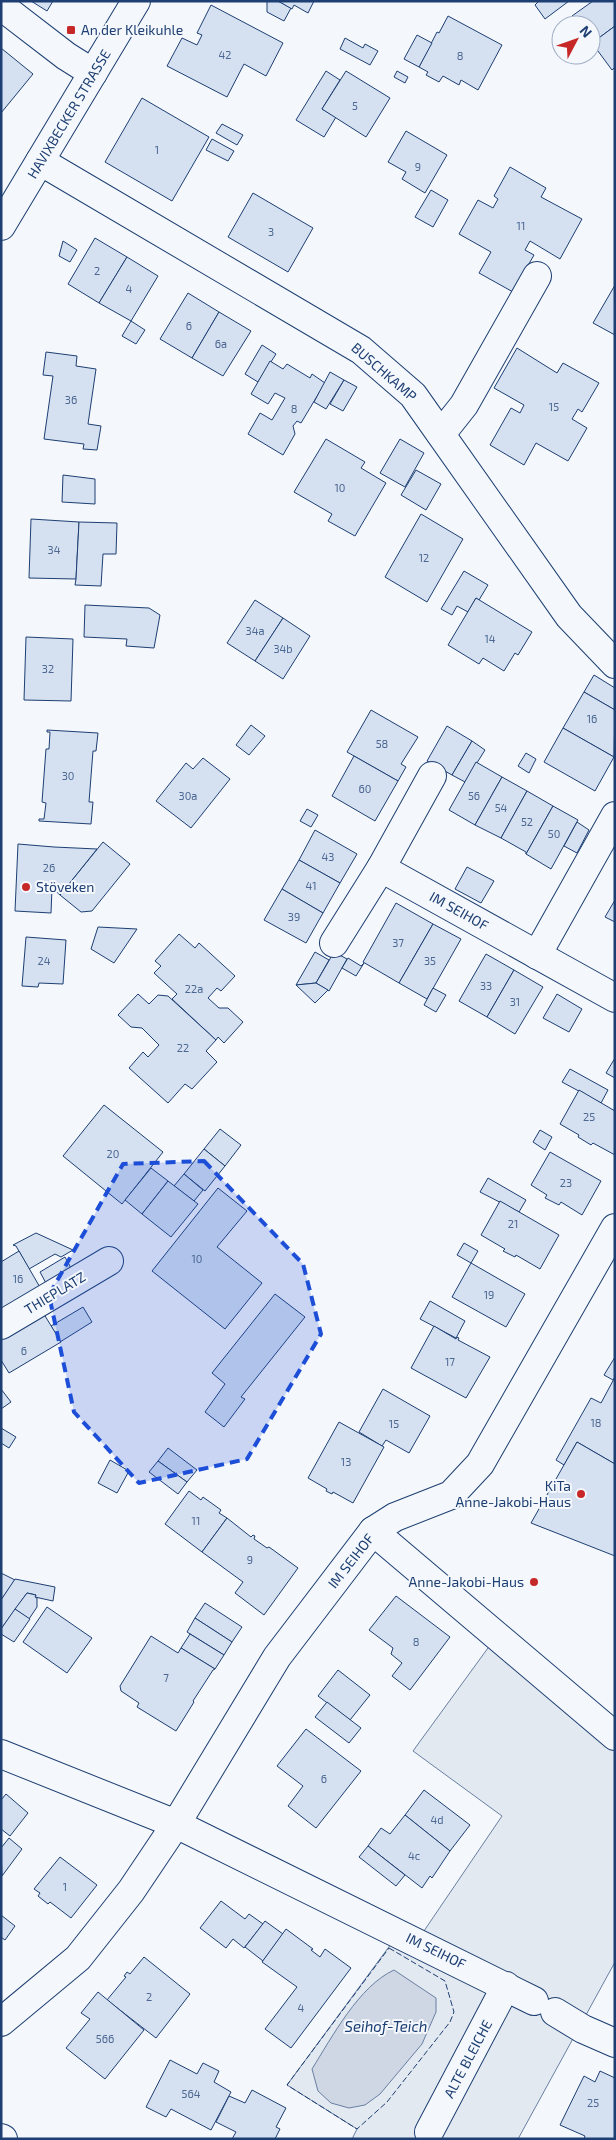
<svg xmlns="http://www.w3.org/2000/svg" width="616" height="2140" font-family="'Exo 2',sans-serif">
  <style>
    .green { fill: #e3e9f0; stroke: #687fa3 }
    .water { fill: #cfd7e4; stroke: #687fa3 }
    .building { fill: #d5e0f0; stroke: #1d3f73 }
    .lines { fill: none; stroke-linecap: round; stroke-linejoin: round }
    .minor-casing { stroke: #1d3f73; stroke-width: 30 }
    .major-casing { stroke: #1d3f73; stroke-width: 30 }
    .minor { stroke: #f4f7fb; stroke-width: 28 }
    .major { stroke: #f4f7fb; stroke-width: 28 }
    .fence { stroke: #1d3f73; stroke-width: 1; stroke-dasharray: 6 2.5; stroke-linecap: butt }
    .marked { fill: #1d4ed8; fill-opacity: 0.2; stroke: #1d4ed8; stroke-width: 4; stroke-dasharray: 10 6; stroke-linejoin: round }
    .poi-dot { fill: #c62828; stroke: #f4f7fb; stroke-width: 2 }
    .labels { text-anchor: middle; stroke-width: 4; stroke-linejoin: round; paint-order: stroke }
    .number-label { font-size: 11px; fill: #4b6792 }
    .poi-label { font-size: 14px; fill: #1d3f73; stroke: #f4f7fb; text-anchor: start }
    .street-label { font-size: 14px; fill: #1d3f73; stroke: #f4f7fb }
    .water-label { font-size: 15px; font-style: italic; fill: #1d3f73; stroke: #f4f7fb }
  </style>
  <rect width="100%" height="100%" fill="#f4f7fb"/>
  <path class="green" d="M504 1626 615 1721V1962L518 2139H352L357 2129 287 2085 391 1944 409 1953 502 1816 413 1751Z"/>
  <path class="water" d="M394 1970 436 1998V2012L422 2044 380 2094 365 2105 349 2108 331 2103 318 2091 312 2069C332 2037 359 1986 394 1970Z"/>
  <g class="building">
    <path d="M31 1H53L47 11Z"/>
    <path d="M267 1H278L291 8 284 21 267 12Z"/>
    <path d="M278 1H314L308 13 294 5 292 9Z"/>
    <path d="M539 1H569L545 19 535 5Z"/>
    <path d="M593 1H615V26L592 43 591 25H578L572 16Z"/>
    <path d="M211 5 283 43 266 76 244 64 227 97 167 66 182 38 197 45 202 35 197 33Z"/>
    <path d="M448 16 502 45 478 90 461 80 459 85 443 76 439 82 426 75 428 72 419 67 437 32 439 33Z"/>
    <path d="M615 26V67L612 70 592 43Z"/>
    <path d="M417 35 432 43 419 67 404 59Z"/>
    <path d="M345 38 363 48 365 44 378 51 370 65 340 49Z"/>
    <path d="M1 48 33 74 1 113Z"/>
    <path d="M326 71 340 80 322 109 336 117 324 137 296 120Z"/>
    <path d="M346 71 390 98 366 137 322 109Z"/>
    <path d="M397 71 408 77 405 83 394 77Z"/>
    <path d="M142 98 209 137 172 201 105 162Z"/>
    <path d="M222 124 243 135 237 145 216 133Z"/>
    <path d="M406 131 447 155 425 193 402 179 406 172 388 162Z"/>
    <path d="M212 139 234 151 228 161 206 150Z"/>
    <path d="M510 167 546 188 541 197 582 219 560 259 530 241 525 250 534 255 513 292 479 273 491 252 459 234 478 200 493 208 498 199 494 196Z"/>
    <path d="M431 190 448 200 433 227 415 217Z"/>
    <path d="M253 193 313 228 288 272 228 237Z"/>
    <path d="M95 238 127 257 99 303 68 284Z"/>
    <path d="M63 241 77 250 70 262 59 256Z"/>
    <path d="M127 257 158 276 131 321 99 303Z"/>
    <path d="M615 285V335L593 323Z"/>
    <path d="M188 293 219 312 192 358 160 339Z"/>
    <path d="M219 312 251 331 223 376 192 358Z"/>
    <path d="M131 321 145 330 136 344 122 336Z"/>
    <path d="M262 345 276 354 258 382 245 374Z"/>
    <path d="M517 348 557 373 563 363 599 383 582 412 578 409 572 419 587 428 568 461 536 443 524 465 490 445 511 408 520 413 524 405 494 388Z"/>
    <path d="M46 352 77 356 76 366 96 369 88 424 101 426 97 450 83 449 84 444 44 439 53 376 43 375Z"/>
    <path d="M270 361 283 369 287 364 310 378 312 374 325 383 301 423 297 421 293 426 295 434 283 455 248 434 260 413 272 420 285 398 275 393 268 404 251 394Z"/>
    <path d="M330 372 344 380 326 409 314 402Z"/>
    <path d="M344 380 357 387 343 411 330 404Z"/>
    <path d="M326 439 365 462 361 468 386 483 355 536 328 521 332 514 294 492Z"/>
    <path d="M400 439 424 453 405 487 380 473Z"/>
    <path d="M416 470 441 484 426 510 401 495Z"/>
    <path d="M63 475 95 479V504L62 502Z"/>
    <path d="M421 514 463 539 427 602 385 577Z"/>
    <path d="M31 519 79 522 76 579 29 578Z"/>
    <path d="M79 522 117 523 116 554H103L101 586 75 585 76 579Z"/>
    <path d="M464 571 488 585 479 600 476 598 468 612 457 606 452 615 441 609Z"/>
    <path d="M476 598 532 632 518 655 515 653 504 671 483 658 479 664 448 645Z"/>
    <path d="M255 600 283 618 255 661 227 643Z"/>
    <path d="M85 605 149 608 160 615 154 648 126 646 127 639 84 637Z"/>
    <path d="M283 618 310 636 283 679 255 661Z"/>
    <path d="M26 637 73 639 71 701 24 700Z"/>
    <path d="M594 675 615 688V710L584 692Z"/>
    <path d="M584 692 615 710 614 757 563 728Z"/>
    <path d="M371 710 418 737 401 764 406 767 398 781 347 752Z"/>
    <path d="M251 725 265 736 249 755 236 745Z"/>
    <path d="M447 726 472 741 452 775 427 761Z"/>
    <path d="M563 728 614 757 595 791 544 762Z"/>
    <path d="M47 730 98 733 96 751H93L89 802H93L91 824 39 821V819H44L46 803 42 802 46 749H49L50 732H47Z"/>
    <path d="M472 741 485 750 465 782 452 775Z"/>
    <path d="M526 753 536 759 529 773 518 766Z"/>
    <path d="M354 756 398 781 375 821 332 796Z"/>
    <path d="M203 758 230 779 191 828 156 801 186 763 193 769Z"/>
    <path d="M476 762 502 777 475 825 449 810Z"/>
    <path d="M502 777 527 791 501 838 475 825Z"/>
    <path d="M527 791 553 806 526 854V852L501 838Z"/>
    <path d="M553 806 578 820 551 869 526 854Z"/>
    <path d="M307 809 318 815 311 827 300 821Z"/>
    <path d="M577 822 589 830 577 853 564 846Z"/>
    <path d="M315 830 357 854 340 883 299 860Z"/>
    <path d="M103 842 130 864 92 911 81 912 60 895Z"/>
    <path d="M18 844 54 847 97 849 60 895 52 888 51 913 15 911Z"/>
    <path d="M299 860 340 883 323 913 282 889Z"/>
    <path d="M467 867 494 881 481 903 455 889Z"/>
    <path d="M282 889 323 913 306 943 264 920Z"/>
    <path d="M615 900V922L605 917Z"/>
    <path d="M396 903 433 924 399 983 363 962Z"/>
    <path d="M433 924 461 939 427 999 399 983Z"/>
    <path d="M98 927 137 929 114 963 91 949Z"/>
    <path d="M179 934 195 948 199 943 235 976 221 991 217 988 208 998 219 1008H228L243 1022 224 1043 218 1037 216 1040 172 999 177 994 154 973 161 966 155 961Z"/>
    <path d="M26 937 66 940 63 984 39 983 38 987 22 986Z"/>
    <path d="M315 952 329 960 316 983 296 985Z"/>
    <path d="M334 952 347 959 329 991 316 983Z"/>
    <path d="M486 954 514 970 487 1017 459 1001Z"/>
    <path d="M348 958 361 966 364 963 356 976 342 968Z"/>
    <path d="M514 970 543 987 515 1034 487 1017Z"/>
    <path d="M316 983 328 990 315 1003 296 985Z"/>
    <path d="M433 988 446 995 436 1012 424 1005Z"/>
    <path d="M138 994 149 1004 158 995 168 996 216 1040 206 1051 217 1062 192 1089 185 1084 168 1103 129 1068 143 1052 148 1057 159 1045 142 1028 131 1027 118 1015Z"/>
    <path d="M557 994 582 1009 569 1032 543 1018Z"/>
    <path d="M615 1058V1078L606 1073Z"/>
    <path d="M570 1069 608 1090 601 1103 562 1082Z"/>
    <path d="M579 1090 615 1111V1155L593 1143 591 1145 578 1137 579 1135 560 1124Z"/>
    <path d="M104 1105 163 1152 122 1204 63 1156Z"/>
    <path d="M220 1129 241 1145 225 1166 204 1149Z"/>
    <path d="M540 1130 552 1137 545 1150 533 1142Z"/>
    <path d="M204 1149 225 1166 205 1191 184 1174Z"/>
    <path d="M550 1152 601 1181 582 1215 561 1202 559 1205 545 1198 547 1195 531 1185Z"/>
    <path d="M151 1168 168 1181 142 1214 125 1200Z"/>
    <path d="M184 1174 203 1190 194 1201 174 1186Z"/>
    <path d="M488 1178 526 1200 519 1212 480 1192Z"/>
    <path d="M168 1181 198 1204 171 1237 142 1214Z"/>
    <path d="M218 1188 247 1211 217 1247 262 1283 225 1329 152 1271Z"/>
    <path d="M500 1201 559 1235 540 1269 516 1255 515 1257 503 1251 505 1249 481 1235Z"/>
    <path d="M36 1233 73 1250 61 1257 55 1254 29 1269 16 1246 13 1245Z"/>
    <path d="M464 1243 478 1251 471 1263 457 1255Z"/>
    <path d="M19 1251 41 1289 1 1311V1262Z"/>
    <path d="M65 1257 72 1270 47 1285 40 1272Z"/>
    <path d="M471 1263 525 1294 506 1327 452 1297Z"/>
    <path d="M275 1294 305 1317 241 1397 245 1399 224 1427 205 1412 225 1384 212 1373Z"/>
    <path d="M430 1301 465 1321 456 1338 420 1319Z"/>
    <path d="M83 1307 92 1322 60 1342 51 1326Z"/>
    <path d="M42 1311 61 1342 9 1373 1 1360V1336Z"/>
    <path d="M434 1326 456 1339 457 1337 459 1338 458 1340 490 1357 466 1398 411 1368Z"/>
    <path d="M615 1357V1377L613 1380 604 1375Z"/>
    <path d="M615 1377V1464L577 1442 564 1465 556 1460 591 1398 601 1403Z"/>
    <path d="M1 1389 11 1402 1 1409Z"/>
    <path d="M383 1389 430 1416 409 1453 386 1440 382 1446 359 1432Z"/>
    <path d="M339 1422 384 1447 353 1503 333 1492 332 1494 326 1491 327 1489 308 1478Z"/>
    <path d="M1 1428 16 1437 9 1448 1 1443Z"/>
    <path d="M577 1442 615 1464V1556L531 1523Z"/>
    <path d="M168 1448 197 1470 187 1482 158 1461Z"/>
    <path d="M110 1460 129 1471 117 1493 98 1483Z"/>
    <path d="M158 1461 187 1482 178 1494 149 1472Z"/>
    <path d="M189 1491 201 1500 203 1497 221 1510 219 1513 227 1518 202 1552 165 1524Z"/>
    <path d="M227 1518 251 1537 253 1535 255 1536 254 1539 267 1548 269 1547 298 1568 264 1615 235 1593 243 1582 202 1552Z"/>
    <path d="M1 1573 15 1580 1 1600Z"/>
    <path d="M15 1579 55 1587 53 1601 35 1597 36 1595 27 1593 1 1629V1600Z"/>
    <path d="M27 1593 36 1595 35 1597 37 1598V1607L29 1619 15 1609Z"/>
    <path d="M396 1596 450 1637 410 1690 392 1676 402 1663 391 1654 393 1648 369 1630Z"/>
    <path d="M205 1603 242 1627 232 1642 195 1618Z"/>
    <path d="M47 1607 92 1638 67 1673 23 1642Z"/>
    <path d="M15 1609 30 1619 14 1642 1 1634V1629Z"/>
    <path d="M195 1618 232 1642 224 1655 187 1632Z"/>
    <path d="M190 1634 224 1655 215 1669 181 1648Z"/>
    <path d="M151 1636 178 1653 181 1648 215 1669 213 1670 193 1701 194 1702 176 1731 137 1707 139 1703 121 1691 120 1686Z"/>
    <path d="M338 1670 370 1695 350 1720 318 1696Z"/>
    <path d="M327 1702 361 1728 349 1743 315 1717Z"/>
    <path d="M306 1729 361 1771 316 1828 288 1806 303 1786 277 1766Z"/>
    <path d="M424 1790 470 1825 450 1851 405 1815Z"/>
    <path d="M6 1794 28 1813 10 1836 1 1829V1800Z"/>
    <path d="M405 1815 450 1851 432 1878 430 1876 422 1888 368 1846 381 1828 390 1834Z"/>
    <path d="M9 1838 22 1849 2 1876 1 1848Z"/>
    <path d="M368 1846 405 1875 396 1886 359 1857Z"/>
    <path d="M60 1857 97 1885 71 1918 50 1902 48 1904 38 1896 40 1893 34 1889Z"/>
    <path d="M221 1901 245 1919 249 1914 263 1924 244 1948 233 1939 226 1948 200 1928Z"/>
    <path d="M1 1915 15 1926 5 1940 1 1937Z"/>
    <path d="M265 1921 283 1934 263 1961 245 1947Z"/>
    <path d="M286 1929 313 1949 311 1950 320 1957 325 1949 351 1968 291 2048 265 2029 297 1987 262 1962Z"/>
    <path d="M144 1957 190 1994 156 2038 107 2000 126 1977 124 1976 127 1972 130 1974Z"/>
    <path d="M98 1992 144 2030 105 2079 66 2048 90 2019 81 2013Z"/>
    <path d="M170 2060 197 2074 203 2063 219 2071 214 2082 231 2092 211 2130 171 2109 166 2117 146 2107Z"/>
    <path d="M600 2071 615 2078V2139H584L585 2136 560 2125 584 2076 595 2082Z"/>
    <path d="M252 2090 286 2108 276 2127 280 2129 275 2139H232L236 2132 216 2122 229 2096 245 2103Z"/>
  </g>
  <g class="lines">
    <g class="minor-casing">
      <g id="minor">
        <path d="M1 6 66 56 93 73"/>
        <path d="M40 161 361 350 413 395 569 616 615 664"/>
        <path d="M441 434 464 405 537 276"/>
        <path d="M381 868 432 776"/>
        <path d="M334 943 381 868 615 998"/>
        <path d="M537 955 615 816"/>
        <path d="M1 1325 109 1261"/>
        <path d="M373 1531 615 1736"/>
        <path d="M1 1754 176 1824 534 2001"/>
        <path d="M555 2012 583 2029 615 2043"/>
        <path d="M1 2022 78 1958 131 1891 176 1824 277 1657 373 1531 395 1517 451 1495 480 1464 615 1228"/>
        <path d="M429 2132 506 1986"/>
      </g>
    </g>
    <g class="major-casing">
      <g id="major">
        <path d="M1 226 136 1"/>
        <path d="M1 2138 3 2139"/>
      </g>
    </g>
    <use href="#minor" class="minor"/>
    <use href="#major" class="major"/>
    <path class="fence" d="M389 1948 445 1981 454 2012 450 2022 387 2102 357 2129 287 2085Z"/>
  </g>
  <path class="marked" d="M204 1161 303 1264 321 1334 247 1459 139 1483 74 1412 49 1295 123 1164Z"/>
  <g class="poi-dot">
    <rect x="66" y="25" width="10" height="10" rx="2.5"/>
    <circle cx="26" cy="887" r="5"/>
    <circle cx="581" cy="1494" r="5"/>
    <circle cx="534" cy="1582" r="5"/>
  </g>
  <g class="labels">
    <g class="number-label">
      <text x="225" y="59">42</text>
      <text x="460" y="60">8</text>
      <text x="355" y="110">5</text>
      <text x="157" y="154">1</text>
      <text x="418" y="171">9</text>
      <text x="521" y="230">11</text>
      <text x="271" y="236">3</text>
      <text x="97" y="275">2</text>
      <text x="129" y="293">4</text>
      <text x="189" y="330">6</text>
      <text x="221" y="348">6a</text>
      <text x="71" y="404">36</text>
      <text x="554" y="411">15</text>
      <text x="294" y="413">8</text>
      <text x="340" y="492">10</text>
      <text x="54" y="554">34</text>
      <text x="424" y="562">12</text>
      <text x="255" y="635">34a</text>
      <text x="490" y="643">14</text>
      <text x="283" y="653">34b</text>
      <text x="48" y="673">32</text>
      <text x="592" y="723">16</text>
      <text x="382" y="748">58</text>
      <text x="68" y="780">30</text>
      <text x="365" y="793">60</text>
      <text x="188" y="800">30a</text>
      <text x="474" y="800">56</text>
      <text x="501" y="812">54</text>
      <text x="527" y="826">52</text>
      <text x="554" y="838">50</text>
      <text x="328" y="861">43</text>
      <text x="49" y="872">26</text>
      <text x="311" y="890">41</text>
      <text x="294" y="921">39</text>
      <text x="398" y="947">37</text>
      <text x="44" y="965">24</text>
      <text x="430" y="965">35</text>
      <text x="486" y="990">33</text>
      <text x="194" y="993">22a</text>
      <text x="515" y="1006">31</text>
      <text x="183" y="1052">22</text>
      <text x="589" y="1121">25</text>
      <text x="113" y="1158">20</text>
      <text x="566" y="1187">23</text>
      <text x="513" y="1228">21</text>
      <text x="197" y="1263">10</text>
      <text x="18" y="1283">16</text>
      <text x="489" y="1299">19</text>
      <text x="24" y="1355">6</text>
      <text x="450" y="1366">17</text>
      <text x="596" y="1427">18</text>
      <text x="394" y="1428">15</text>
      <text x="346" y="1466">13</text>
      <text x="196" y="1525">11</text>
      <text x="250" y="1564">9</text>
      <text x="416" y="1646">8</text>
      <text x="166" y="1682">7</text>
      <text x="324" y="1783">6</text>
      <text x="437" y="1824">4d</text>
      <text x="414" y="1860">4c</text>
      <text x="65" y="1891">1</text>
      <text x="149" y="2001">2</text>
      <text x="301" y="2012">4</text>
      <text x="105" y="2043">566</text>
      <text x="191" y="2098">564</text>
      <text x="593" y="2107">25</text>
    </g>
    <g class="poi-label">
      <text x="81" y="35">An der Kleikuhle</text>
      <text x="36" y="892">Stöveken</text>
      <text x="571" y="1491" text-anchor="end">KiTa<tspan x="571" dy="16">Anne-Jakobi-Haus</tspan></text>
      <text x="524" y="1587" text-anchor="end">Anne-Jakobi-Haus</text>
    </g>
    <g class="street-label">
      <text transform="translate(69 114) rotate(-59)" y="5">HAVIXBECKER STRASSE</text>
      <text transform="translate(384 372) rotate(41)" y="5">BUSCHKAMP</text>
      <text transform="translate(459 911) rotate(29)" y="5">IM SEIHOF</text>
      <text transform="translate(55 1293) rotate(-31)" y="5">THIEPLATZ</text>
      <text transform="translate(351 1561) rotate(-52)" y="5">IM SEIHOF</text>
      <text transform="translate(436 1951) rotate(26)" y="5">IM SEIHOF</text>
      <text transform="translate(468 2059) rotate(-62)" y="5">ALTE BLEICHE</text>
    </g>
    <g class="water-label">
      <text x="386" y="2032">Seihof-Teich</text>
    </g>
  </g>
  <rect width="616" height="2140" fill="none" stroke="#1d3f73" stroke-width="5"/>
  <g transform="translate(576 40) rotate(49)"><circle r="24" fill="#f4f7fb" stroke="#9eadc5"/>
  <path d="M0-4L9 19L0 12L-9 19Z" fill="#c62828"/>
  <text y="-8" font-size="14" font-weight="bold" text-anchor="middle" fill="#1d3f73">N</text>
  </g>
</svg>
